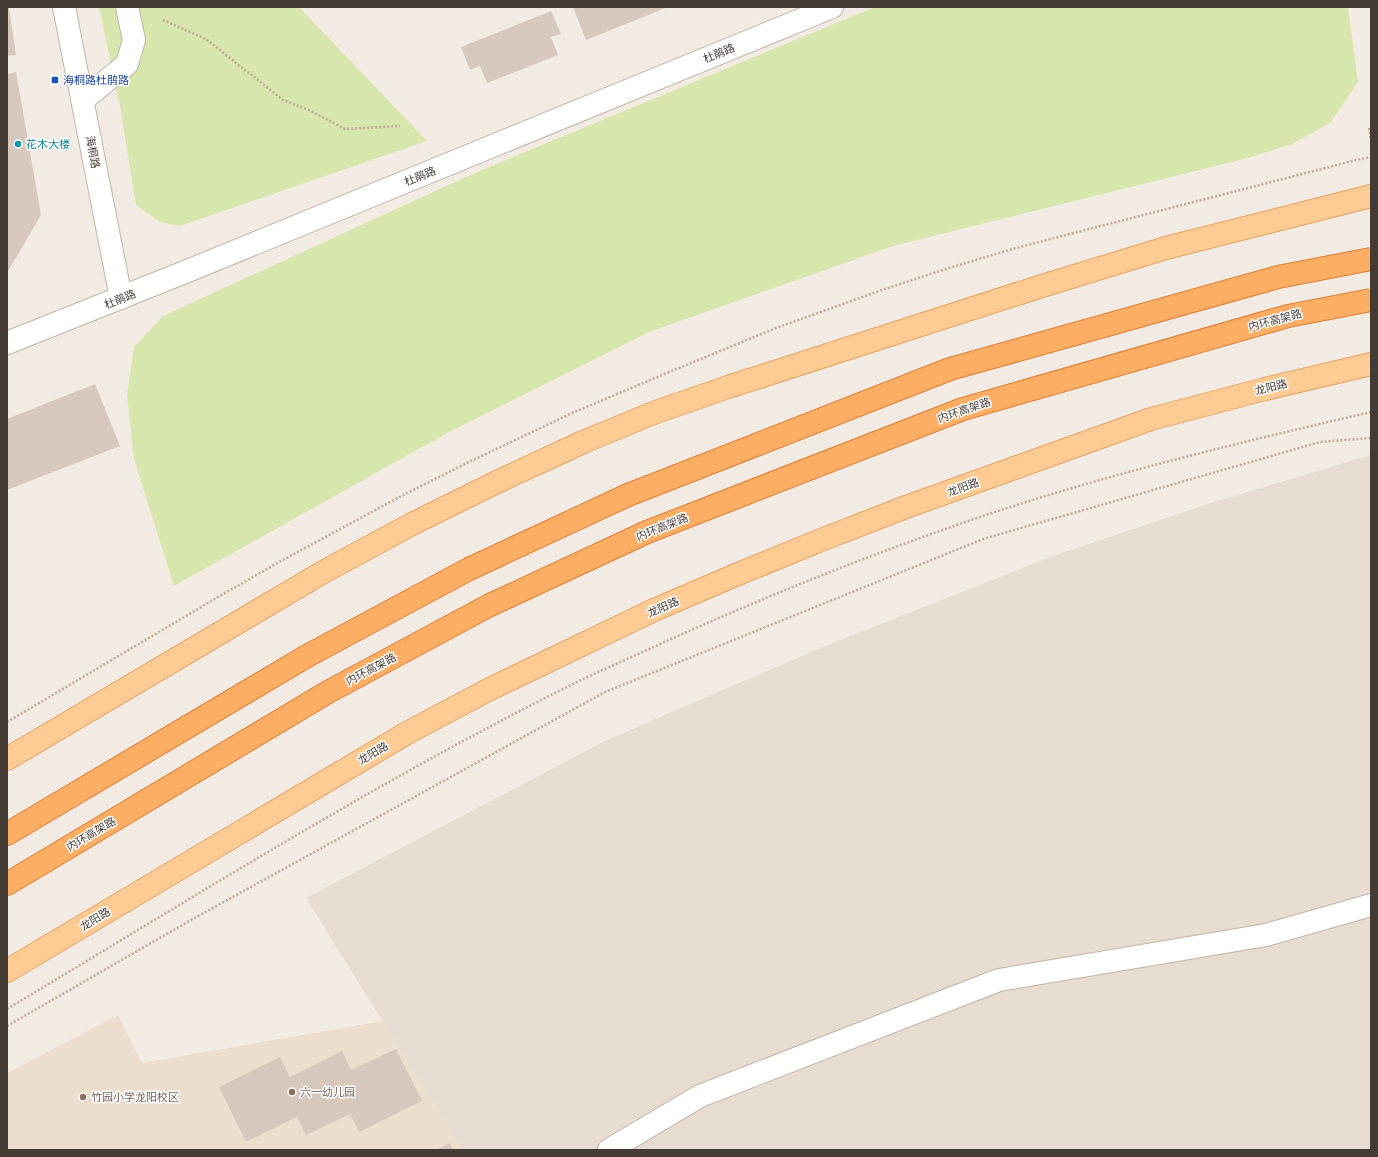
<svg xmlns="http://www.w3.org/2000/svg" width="1378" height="1157" font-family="Inter,'Noto Sans SC',sans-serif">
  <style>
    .residential { fill: #e6dcd2 }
    .education { fill: #ebdece }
    .green { fill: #d7e6ad }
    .building { fill: #d6c8bd }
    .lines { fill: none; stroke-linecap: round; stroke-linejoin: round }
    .minor-casing { stroke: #c0b4aa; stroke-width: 24 }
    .major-casing { stroke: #e2a463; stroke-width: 24 }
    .highway-casing { stroke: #db7f35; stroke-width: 24 }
    .path { stroke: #bfaa99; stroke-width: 2.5; stroke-dasharray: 2 2; stroke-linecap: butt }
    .minor { stroke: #fff; stroke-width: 22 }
    .major { stroke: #fdcb93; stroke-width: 22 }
    .highway { stroke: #fcae65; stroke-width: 22 }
    .highway-bridge-casing { stroke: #db7f35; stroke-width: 24; stroke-linecap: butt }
    .highway-bridge { stroke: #fcae65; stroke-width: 22 }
    .transit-dot { fill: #1a4fb4; stroke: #fff; stroke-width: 1.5 }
    .culture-dot { fill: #0f9aa8; stroke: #fff; stroke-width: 1.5 }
    .education-dot { fill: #8d6e63; stroke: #fff; stroke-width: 1.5 }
    .labels { text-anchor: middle; stroke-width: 3; stroke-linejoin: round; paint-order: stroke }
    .street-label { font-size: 11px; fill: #443b34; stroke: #fff }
    .transit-label { font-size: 11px; fill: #164399; stroke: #fff; text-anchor: start }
    .culture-label { font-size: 11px; fill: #0d838f; stroke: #fff; text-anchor: start }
    .education-label { font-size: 11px; fill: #785e54; stroke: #fff; text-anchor: start }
  </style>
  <rect width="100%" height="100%" fill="#f2ebe4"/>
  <path class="residential" d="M1371 455V1150H463L306 898 605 741 818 649 1050 557 1211 503Z"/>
  <path class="education" d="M118 1015 142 1063 383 1021 463 1150H7V1073Z"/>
  <g class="green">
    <path d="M99 7H299L427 141 180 226 160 222 136 205 120 106Z"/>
    <path d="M875 7H1348L1358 82 1330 123 1292 144 1248 158 893 246 649 332 449 432 174 586 134 459 127 395 134 347 163 316 479 171Z"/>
  </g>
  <g class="building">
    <path d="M7 7H9L16 55 7 56Z"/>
    <path d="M573 7H668L586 40Z"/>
    <path d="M551 11 561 34 551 37 558 55 487 83 480 66 470 70 461 47Z"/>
    <path d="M16 72 41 215 7 273V74Z"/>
    <path d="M95 384 120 446 7 490V419Z"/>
    <path d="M396 1049 422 1101 359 1132 350 1114 306 1135 297 1117 246 1142 219 1087 280 1057 290 1077 342 1051 351 1070Z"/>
    <path d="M450 1143 453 1150H436Z"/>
  </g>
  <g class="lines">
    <g class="minor-casing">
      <g id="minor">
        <path d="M64 7 121 298"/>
        <path d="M83 100 127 64 134 40 127 7"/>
        <path d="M7 343 185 272 832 7"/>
        <path d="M609 1150 700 1096 999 980 1266 935 1371 905"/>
      </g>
    </g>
    <g class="major-casing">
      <g id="major">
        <path d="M7 759 325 571 414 523 497 482 583 442 656 412 728 387 1042 286 1166 248 1371 196"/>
        <path d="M7 971 407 733 488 690 654 610 738 574 821 540 906 507 1151 419 1265 389 1371 364"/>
      </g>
    </g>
    <g class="highway-casing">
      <g id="highway">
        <path d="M7 834 307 656 469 569 628 495"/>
        <path d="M7 884 328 692 488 606 647 532"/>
      </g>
    </g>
    <g class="path">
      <path d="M163 20 206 39 283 100 309 110 345 129 400 126"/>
      <path d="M1369 128 1371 139"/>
      <path d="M7 722 218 597 281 561 407 493 471 461 570 414 662 375 776 328 882 290 949 268 1016 248 1356 160 1371 157"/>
      <path d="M7 1009C194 897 379 780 575 683 606 668 639 654 671 639 774 593 879 551 986 515 1112 473 1242 442 1371 412"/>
      <path d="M7 1026 191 920 605 692 983 539 1320 442 1371 438"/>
    </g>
    <use href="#minor" class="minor"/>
    <use href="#major" class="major"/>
    <use href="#highway" class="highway"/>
    <g class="highway-bridge-casing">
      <g id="highway-bridge">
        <path d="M628 495 950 369 1278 277 1371 259"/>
        <path d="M647 532 963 409 1288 316 1371 300"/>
      </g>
    </g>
    <use href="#highway-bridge" class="highway-bridge"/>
  </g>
  <rect class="transit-dot" x="51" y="76" width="8" height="8" rx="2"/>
  <circle class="culture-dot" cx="18" cy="144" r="4"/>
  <g class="education-dot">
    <circle cx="292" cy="1092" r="4"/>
    <circle cx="83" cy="1097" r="4"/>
  </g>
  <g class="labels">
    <g class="street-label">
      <text transform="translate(719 53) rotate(-22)" y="4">杜鹃路</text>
      <text transform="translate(93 152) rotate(79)" y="4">海桐路</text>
      <text transform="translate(420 176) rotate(-22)" y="4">杜鹃路</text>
      <text transform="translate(120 299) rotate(-22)" y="4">杜鹃路</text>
      <text transform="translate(1275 320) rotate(-15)" y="4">内环高架路</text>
      <text transform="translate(1271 387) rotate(-14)" y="4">龙阳路</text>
      <text transform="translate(964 410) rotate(-19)" y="4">内环高架路</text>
      <text transform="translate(963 487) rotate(-20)" y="4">龙阳路</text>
      <text transform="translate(662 527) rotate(-22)" y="4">内环高架路</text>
      <text transform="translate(663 607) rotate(-24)" y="4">龙阳路</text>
      <text transform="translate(371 669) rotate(-28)" y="4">内环高架路</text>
      <text transform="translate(373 753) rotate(-30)" y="4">龙阳路</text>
      <text transform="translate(91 834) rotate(-31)" y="4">内环高架路</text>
      <text transform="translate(95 919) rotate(-31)" y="4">龙阳路</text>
    </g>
    <g class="transit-label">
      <text x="63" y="84">海桐路杜鹃路</text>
    </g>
    <g class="culture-label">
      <text x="26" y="148">花木大楼</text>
    </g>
    <g class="education-label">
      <text x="300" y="1096">六一幼儿园</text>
      <text x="91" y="1101">竹园小学龙阳校区</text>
    </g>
  </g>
  <rect width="1378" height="1157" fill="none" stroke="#443b34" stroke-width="16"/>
</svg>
